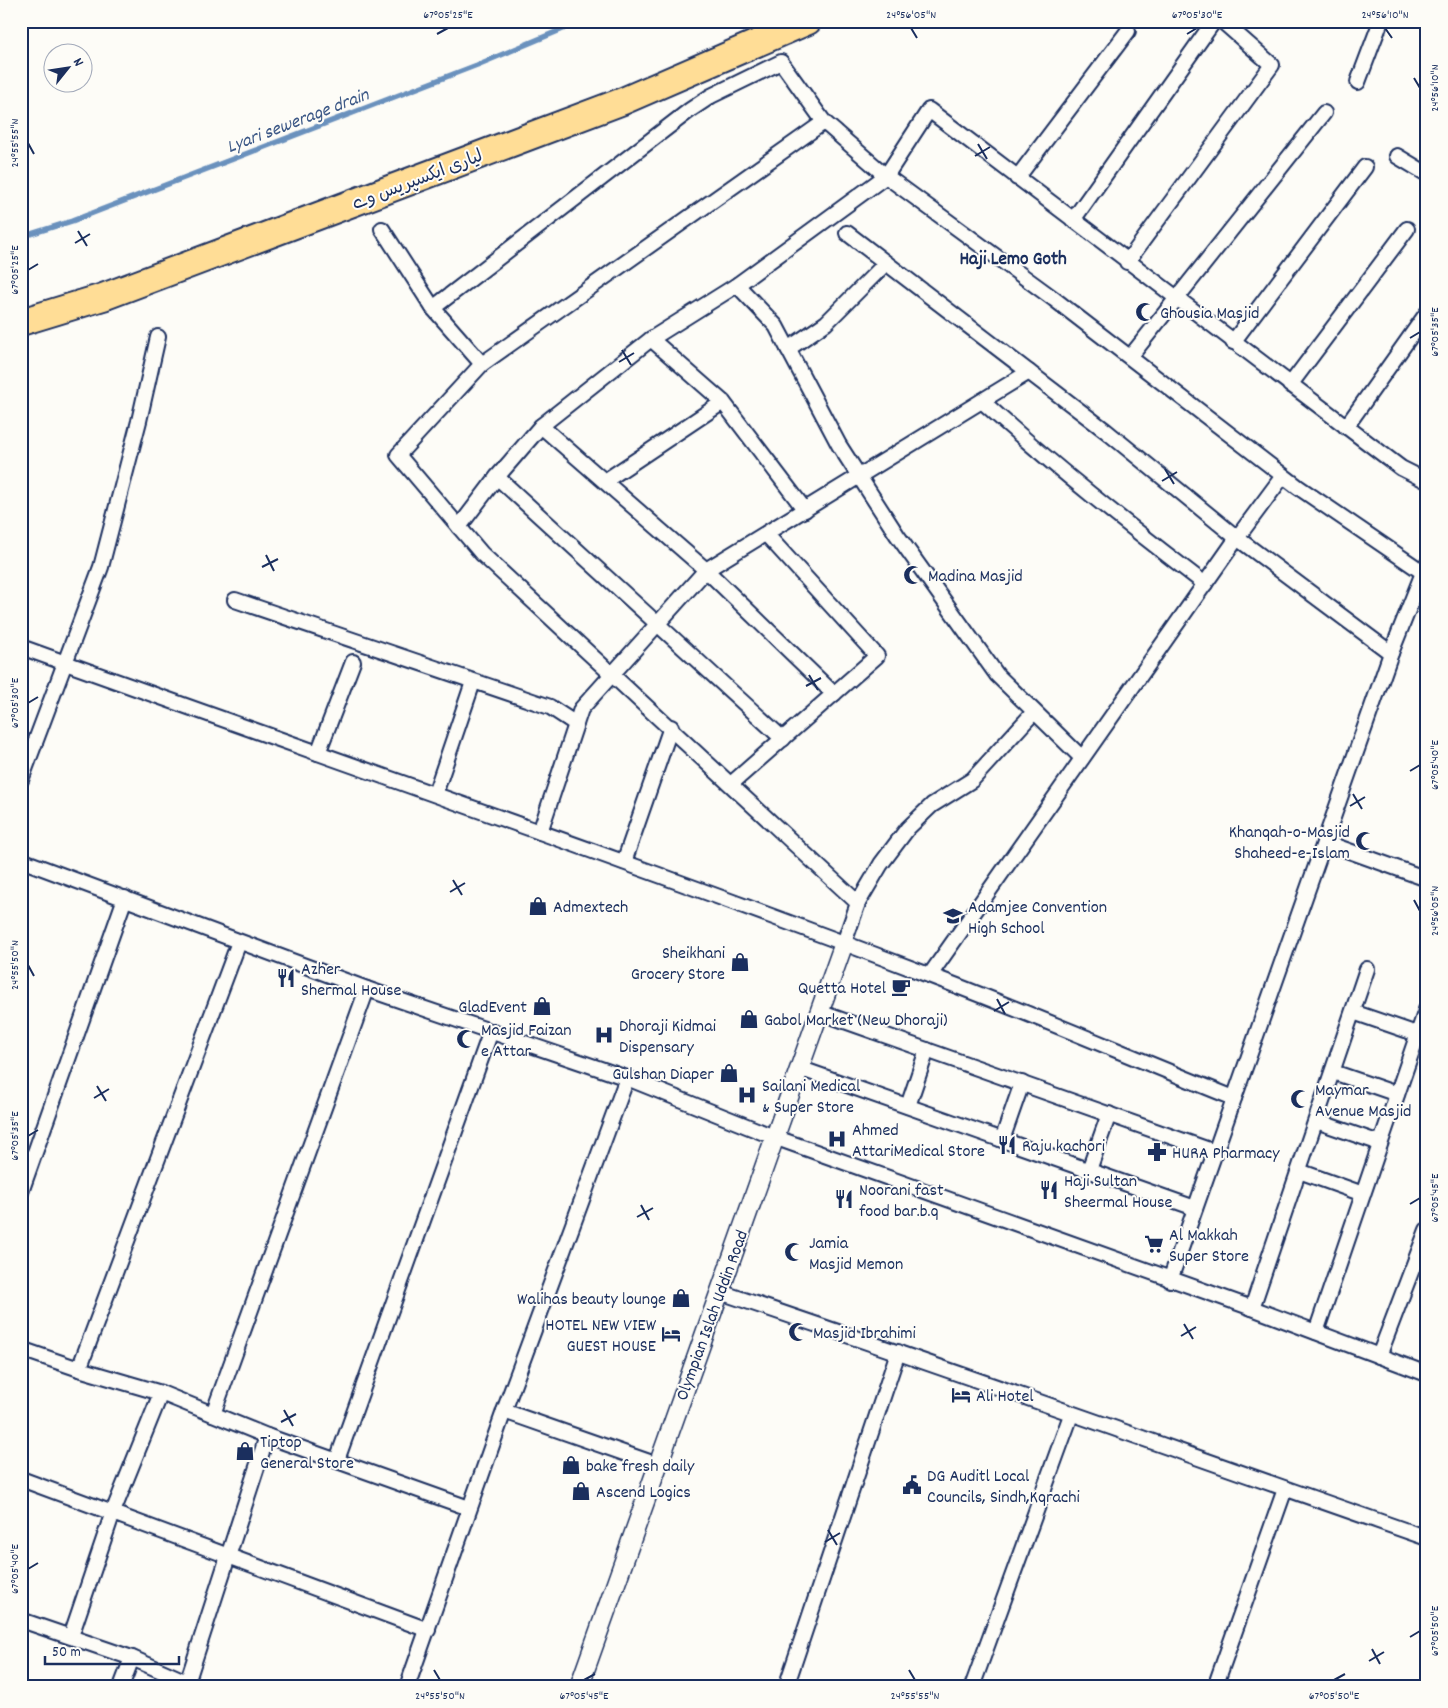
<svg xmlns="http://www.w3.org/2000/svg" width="1448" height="1708" font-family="Dekko,'Playpen Sans Arabic',sans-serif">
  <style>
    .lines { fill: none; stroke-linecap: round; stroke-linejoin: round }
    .stream { stroke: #6b91bd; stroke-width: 5.5 }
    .minor-casing { stroke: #1b2f5e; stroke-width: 18 }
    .tertiary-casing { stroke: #1b2f5e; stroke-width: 21 }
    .motorway-casing { stroke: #1b2f5e; stroke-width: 30 }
    .minor { stroke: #fdfcf7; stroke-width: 14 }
    .tertiary { stroke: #fdfcf7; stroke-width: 18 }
    .motorway { stroke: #ffdd96; stroke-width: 26 }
    .ticks { fill: none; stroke: #1b2f5e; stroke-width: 2 }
    .labels { text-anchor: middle; stroke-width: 4; stroke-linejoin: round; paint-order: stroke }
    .street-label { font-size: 18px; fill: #1b2f5e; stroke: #fdfcf7 }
    .poi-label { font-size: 18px; fill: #1b2f5e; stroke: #fdfcf7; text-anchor: start }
    .water-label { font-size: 19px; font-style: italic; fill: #3c5886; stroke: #fdfcf7 }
    .neighbourhood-label { font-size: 19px; font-weight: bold; fill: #1b2f5e; stroke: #fdfcf7 }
    .neatline { fill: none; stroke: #1b2f5e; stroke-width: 2 }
    .ticks-label { font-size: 12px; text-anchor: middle; fill: #1b2f5e }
  </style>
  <rect width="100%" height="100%" fill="#fdfcf7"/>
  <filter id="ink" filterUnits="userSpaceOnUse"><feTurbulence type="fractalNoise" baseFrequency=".02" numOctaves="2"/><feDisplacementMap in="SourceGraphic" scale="10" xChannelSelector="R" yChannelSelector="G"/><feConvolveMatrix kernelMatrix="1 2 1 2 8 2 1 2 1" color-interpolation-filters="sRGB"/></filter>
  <g filter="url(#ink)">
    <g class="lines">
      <path class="stream" d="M21 237 72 221 477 65 582 21"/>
      <g class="minor-casing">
        <g id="minor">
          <path d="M1358 82 1381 21"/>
          <path d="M824 122 482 364 398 455 482 554 858 903 844 943"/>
          <path d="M1397 156 1427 174"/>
          <path d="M1017 178 1128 31"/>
          <path d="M1073 220 1214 21"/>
          <path d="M382 229 433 308"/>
          <path d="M847 233 1106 431 1237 538 1391 653"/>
          <path d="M1127 262 1272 65 1222 21"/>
          <path d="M737 285 776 326 839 445 897 535 997 675 1082 758"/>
          <path d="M651 339 723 402 805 510"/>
          <path d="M1233 342 1365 167"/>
          <path d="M788 349 826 323 886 263"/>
          <path d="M1130 357 1324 113"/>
          <path d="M482 364 433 308 690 110 711 96 781 62 824 122 886 176 1054 299 1298 487 1424 573"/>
          <path d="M1290 385 1407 229"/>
          <path d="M982 401C1053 466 1128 525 1205 584"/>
          <path d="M541 426 706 570 834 694"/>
          <path d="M1346 427 1427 313"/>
          <path d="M497 477 783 739"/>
          <path d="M605 481 723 402"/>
          <path d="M459 527 497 477 541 426 651 339 737 285 886 176 929 110 1401 468 1427 481"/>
          <path d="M235 600 550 707 576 724"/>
          <path d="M21 647C323 756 626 860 926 974 1030 1013 1131 1057 1234 1098"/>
          <path d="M318 753 353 662"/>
          <path d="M21 780 101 567 139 421 158 337"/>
          <path d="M731 784 877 656 766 534"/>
          <path d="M435 794 472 685"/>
          <path d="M540 832 581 709 706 570 1029 372"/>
          <path d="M1324 842 1427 879"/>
          <path d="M21 860 367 989 627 1078 774 1137 1252 1308 1427 1374"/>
          <path d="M624 862 671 727"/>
          <path d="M858 903 881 864 908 828 932 805 972 780 1034 712"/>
          <path d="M930 975 1237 538 1283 476"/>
          <path d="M819 1012 1215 1152"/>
          <path d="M1353 1012 1417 1034"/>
          <path d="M799 1068 1195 1208"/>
          <path d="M1333 1072 1397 1094"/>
          <path d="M908 1106 927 1050"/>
          <path d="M1316 1121 1380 1143"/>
          <path d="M1002 1140 1022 1083"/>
          <path d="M1089 1170 1109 1114"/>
          <path d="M1299 1171 1363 1194"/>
          <path d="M21 1192 125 898"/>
          <path d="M1170 1280 1391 653 1426 565"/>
          <path d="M720 1292C956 1371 1191 1456 1427 1538"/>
          <path d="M1252 1308 1367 969"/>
          <path d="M1316 1332 1427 1007"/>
          <path d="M21 1349 79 1369 161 1393 267 1436 469 1508"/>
          <path d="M1379 1356 1427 1230"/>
          <path d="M79 1369 239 942"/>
          <path d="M504 1411 658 1465"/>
          <path d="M213 1414 367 989"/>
          <path d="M337 1460 491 1031"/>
          <path d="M21 1479 428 1630"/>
          <path d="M21 1620 132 1658 198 1687"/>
          <path d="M71 1636 113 1512 161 1393"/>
          <path d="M187 1683 267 1436"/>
          <path d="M121 1687 132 1658"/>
          <path d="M407 1687 504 1411 627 1078"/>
          <path d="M786 1687 898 1352"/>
          <path d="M972 1687 1071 1415"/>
          <path d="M1215 1687 1285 1489"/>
        </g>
      </g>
      <g class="tertiary-casing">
        <path id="tertiary" d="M579 1687 844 943"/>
      </g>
      <g class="motorway-casing">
        <path id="motorway" d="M21 322 103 297 623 101 808 21"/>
      </g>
      <use href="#minor" class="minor"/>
      <use href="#tertiary" class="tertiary"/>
      <use href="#motorway" class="motorway"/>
    </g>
  </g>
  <path class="ticks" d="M911 28 917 38M1385 28 1392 38M437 34 448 28M1187 34 1197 28M1414 78 1420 88M28 143 34 154M978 144 987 159M975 156 990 147M78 231 87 246M75 243 90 234M28 270 38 264M1410 338 1420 332M622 350 631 365M619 362 634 353M1165 469 1174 484M1162 481 1177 472M266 555 274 571M262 567 278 559M809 675 818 690M806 686 821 678M28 703 38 697M1410 771 1420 765M1353 794 1362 809M1350 806 1365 797M453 880 462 895M450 892 465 883M1414 900 1420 911M28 965 34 976M997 999 1005 1014M994 1011 1009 1002M97 1086 106 1101M94 1098 109 1089M28 1136 38 1130M1410 1204 1420 1198M641 1205 649 1220M637 1217 653 1208M1184 1324 1193 1339M1181 1336 1196 1327M284 1410 293 1426M281 1422 296 1414M828 1530 837 1545M825 1542 840 1533M28 1569 38 1563M1410 1637 1420 1631M1372 1649 1380 1664M1369 1661 1384 1652M434 1670 440 1680M909 1670 915 1680M584 1680 595 1674M1334 1680 1345 1674"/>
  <defs>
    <g id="mosque-bare" transform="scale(1.5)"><path d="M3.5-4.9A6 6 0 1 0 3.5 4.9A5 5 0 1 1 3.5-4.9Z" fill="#1b2f5e" stroke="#fdfcf7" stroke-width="2.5" paint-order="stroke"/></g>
    <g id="shop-bare" transform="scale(1.5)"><path d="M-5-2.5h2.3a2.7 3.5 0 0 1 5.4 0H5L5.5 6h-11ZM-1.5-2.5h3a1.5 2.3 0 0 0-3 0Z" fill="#1b2f5e" stroke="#fdfcf7" stroke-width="2.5" paint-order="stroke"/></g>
    <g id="school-bare" transform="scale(1.5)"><path d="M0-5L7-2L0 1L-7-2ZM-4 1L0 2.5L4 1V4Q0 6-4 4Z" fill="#1b2f5e" stroke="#fdfcf7" stroke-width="2.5" paint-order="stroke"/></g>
    <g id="restaurant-bare" transform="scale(1.5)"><path d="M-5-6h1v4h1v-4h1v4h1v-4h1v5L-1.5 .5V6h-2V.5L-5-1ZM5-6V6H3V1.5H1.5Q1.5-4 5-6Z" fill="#1b2f5e" stroke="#fdfcf7" stroke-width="2.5" paint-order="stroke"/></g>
    <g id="cafe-bare" transform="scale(1.5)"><path d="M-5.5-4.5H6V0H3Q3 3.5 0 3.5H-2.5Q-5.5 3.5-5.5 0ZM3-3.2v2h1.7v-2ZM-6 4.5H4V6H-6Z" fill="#1b2f5e" stroke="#fdfcf7" stroke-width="2.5" paint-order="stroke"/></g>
    <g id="hospital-bare" transform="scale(1.5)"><path d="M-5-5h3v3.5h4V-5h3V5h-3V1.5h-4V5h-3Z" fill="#1b2f5e" stroke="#fdfcf7" stroke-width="2.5" paint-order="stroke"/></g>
    <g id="pharmacy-bare" transform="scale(1.5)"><path d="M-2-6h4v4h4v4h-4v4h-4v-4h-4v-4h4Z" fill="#1b2f5e" stroke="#fdfcf7" stroke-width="2.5" paint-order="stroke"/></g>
    <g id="supermarket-bare" transform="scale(1.5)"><path d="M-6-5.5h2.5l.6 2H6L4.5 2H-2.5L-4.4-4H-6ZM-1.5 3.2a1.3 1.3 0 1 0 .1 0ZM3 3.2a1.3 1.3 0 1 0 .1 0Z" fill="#1b2f5e" stroke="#fdfcf7" stroke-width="2.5" paint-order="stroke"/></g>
    <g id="hotel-bare" transform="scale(1.5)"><path d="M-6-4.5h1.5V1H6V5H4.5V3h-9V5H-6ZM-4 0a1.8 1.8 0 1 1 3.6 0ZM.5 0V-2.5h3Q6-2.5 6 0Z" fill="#1b2f5e" stroke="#fdfcf7" stroke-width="2.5" paint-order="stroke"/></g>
    <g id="civic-bare" transform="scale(1.5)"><path d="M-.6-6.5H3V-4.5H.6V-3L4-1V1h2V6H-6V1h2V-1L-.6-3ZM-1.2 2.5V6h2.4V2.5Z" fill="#1b2f5e" stroke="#fdfcf7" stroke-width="2.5" paint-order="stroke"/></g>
  </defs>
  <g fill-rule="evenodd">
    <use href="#mosque-bare" x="1145" y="312"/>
    <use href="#mosque-bare" x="913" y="575"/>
    <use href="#mosque-bare" x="1365" y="841"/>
    <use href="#shop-bare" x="538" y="906"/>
    <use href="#school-bare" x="953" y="916"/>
    <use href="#shop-bare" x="740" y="962"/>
    <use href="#restaurant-bare" x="286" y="978"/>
    <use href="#cafe-bare" x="901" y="987"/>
    <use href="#shop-bare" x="542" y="1006"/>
    <use href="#shop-bare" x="749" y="1019"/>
    <use href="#hospital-bare" x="604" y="1035"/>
    <use href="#mosque-bare" x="466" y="1039"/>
    <use href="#shop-bare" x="729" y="1073"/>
    <use href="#hospital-bare" x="747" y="1095"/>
    <use href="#mosque-bare" x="1300" y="1099"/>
    <use href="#hospital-bare" x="837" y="1139"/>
    <use href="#restaurant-bare" x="1007" y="1145"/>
    <use href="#pharmacy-bare" x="1157" y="1152"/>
    <use href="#restaurant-bare" x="1049" y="1190"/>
    <use href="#restaurant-bare" x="844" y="1199"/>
    <use href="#supermarket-bare" x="1154" y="1244"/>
    <use href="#mosque-bare" x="794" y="1252"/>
    <use href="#shop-bare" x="681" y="1298"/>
    <use href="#mosque-bare" x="798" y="1332"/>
    <use href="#hotel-bare" x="671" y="1334"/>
    <use href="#hotel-bare" x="961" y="1395"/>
    <use href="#shop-bare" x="245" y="1451"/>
    <use href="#shop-bare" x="571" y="1465"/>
    <use href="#civic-bare" x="912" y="1485"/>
    <use href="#shop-bare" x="581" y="1491"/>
  </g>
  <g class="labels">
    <g class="street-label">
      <text transform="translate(417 179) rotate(-21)" y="6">لیاری ایکسپریس وے</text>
      <text transform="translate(711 1315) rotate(-70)" y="6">Olympian Islah Uddin Road</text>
    </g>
    <g class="poi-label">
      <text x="1160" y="318">Ghousia Masjid</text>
      <text x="928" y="581">Madina Masjid</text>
      <text x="1350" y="837" text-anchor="end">Khanqah-o-Masjid<tspan x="1350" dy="21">Shaheed-e-Islam</tspan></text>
      <text x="553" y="912">Admextech</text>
      <text x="968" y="912">Adamjee Convention<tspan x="968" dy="21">High School</tspan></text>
      <text x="725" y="958" text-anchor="end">Sheikhani<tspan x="725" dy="21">Grocery Store</tspan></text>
      <text x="301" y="974">Azher<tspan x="301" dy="21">Shermal House</tspan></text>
      <text x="886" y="993" text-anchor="end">Quetta Hotel</text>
      <text x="527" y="1012" text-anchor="end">GladEvent</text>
      <text x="764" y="1025">Gabol Market (New Dhoraji)</text>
      <text x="619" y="1031">Dhoraji Kidmai<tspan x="619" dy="21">Dispensary</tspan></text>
      <text x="481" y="1035">Masjid Faizan<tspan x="481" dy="21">e Attar</tspan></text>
      <text x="714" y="1079" text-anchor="end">Gulshan Diaper</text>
      <text x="762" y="1091">Sailani Medical<tspan x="762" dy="21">&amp; Super Store</tspan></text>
      <text x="1315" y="1095">Maymar<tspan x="1315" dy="21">Avenue Masjid</tspan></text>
      <text x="852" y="1135">Ahmed<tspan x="852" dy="21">AttariMedical Store</tspan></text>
      <text x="1022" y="1151">Raju kachori</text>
      <text x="1172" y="1158">HURA Pharmacy</text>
      <text x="1064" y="1186">Haji Sultan<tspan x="1064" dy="21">Sheermal House</tspan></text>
      <text x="859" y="1195">Noorani fast<tspan x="859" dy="21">food bar.b.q</tspan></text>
      <text x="1169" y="1240">Al Makkah<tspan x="1169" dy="21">Super Store</tspan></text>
      <text x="809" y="1248">Jamia<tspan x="809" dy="21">Masjid Memon</tspan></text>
      <text x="666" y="1304" text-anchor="end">Walihas beauty lounge</text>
      <text x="656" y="1330" text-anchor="end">HOTEL NEW VIEW<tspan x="656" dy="21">GUEST HOUSE</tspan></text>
      <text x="813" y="1338">Masjid Ibrahimi</text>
      <text x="976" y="1401">Ali Hotel</text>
      <text x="260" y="1447">Tiptop<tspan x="260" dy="21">General Store</tspan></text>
      <text x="586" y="1471">bake fresh daily</text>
      <text x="927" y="1481">DG Auditl Local<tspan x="927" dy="21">Councils, Sindh,Kqrachi</tspan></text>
      <text x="596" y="1497">Ascend Logics</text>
    </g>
    <g class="water-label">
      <text transform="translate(297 119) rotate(-21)" y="7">Lyari sewerage drain</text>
    </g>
    <g class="neighbourhood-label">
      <text x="1013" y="264">Haji Lemo Goth</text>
    </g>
  </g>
  <rect width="1448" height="1708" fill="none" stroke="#fdfcf7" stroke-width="55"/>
  <g transform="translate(68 68) rotate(60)"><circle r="24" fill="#fdfcf7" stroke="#a3aaba"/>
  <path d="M0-4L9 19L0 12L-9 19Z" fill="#1b2f5e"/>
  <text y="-8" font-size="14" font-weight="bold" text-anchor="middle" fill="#1b2f5e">N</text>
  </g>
  <path d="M45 1656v8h134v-8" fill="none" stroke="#1b2f5e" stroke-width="2.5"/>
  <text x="52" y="1656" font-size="15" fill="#1b2f5e" stroke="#fdfcf7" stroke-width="4" paint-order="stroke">50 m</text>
  <rect x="28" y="28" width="1392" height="1652" class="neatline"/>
  <g class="ticks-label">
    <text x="448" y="18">67°05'25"E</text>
    <text x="911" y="18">24°56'05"N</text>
    <text x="1197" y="18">67°05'30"E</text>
    <text x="1385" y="18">24°56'10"N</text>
    <text transform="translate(1434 88) rotate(-90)" y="4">24°56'10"N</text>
    <text transform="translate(14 143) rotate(-90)" y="4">24°55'55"N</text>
    <text transform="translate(14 270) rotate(-90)" y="4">67°05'25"E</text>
    <text transform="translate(1434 332) rotate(-90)" y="4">67°05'35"E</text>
    <text transform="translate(14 703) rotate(-90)" y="4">67°05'30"E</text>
    <text transform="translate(1434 765) rotate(-90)" y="4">67°05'40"E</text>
    <text transform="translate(1434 911) rotate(-90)" y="4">24°56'05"N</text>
    <text transform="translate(14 965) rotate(-90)" y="4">24°55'50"N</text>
    <text transform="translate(14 1136) rotate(-90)" y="4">67°05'35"E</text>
    <text transform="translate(1434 1198) rotate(-90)" y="4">67°05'45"E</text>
    <text transform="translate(14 1569) rotate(-90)" y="4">67°05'40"E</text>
    <text transform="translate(1434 1631) rotate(-90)" y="4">67°05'50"E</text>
    <text x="440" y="1699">24°55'50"N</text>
    <text x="584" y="1699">67°05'45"E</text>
    <text x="915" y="1699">24°55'55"N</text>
    <text x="1334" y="1699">67°05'50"E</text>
  </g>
</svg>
